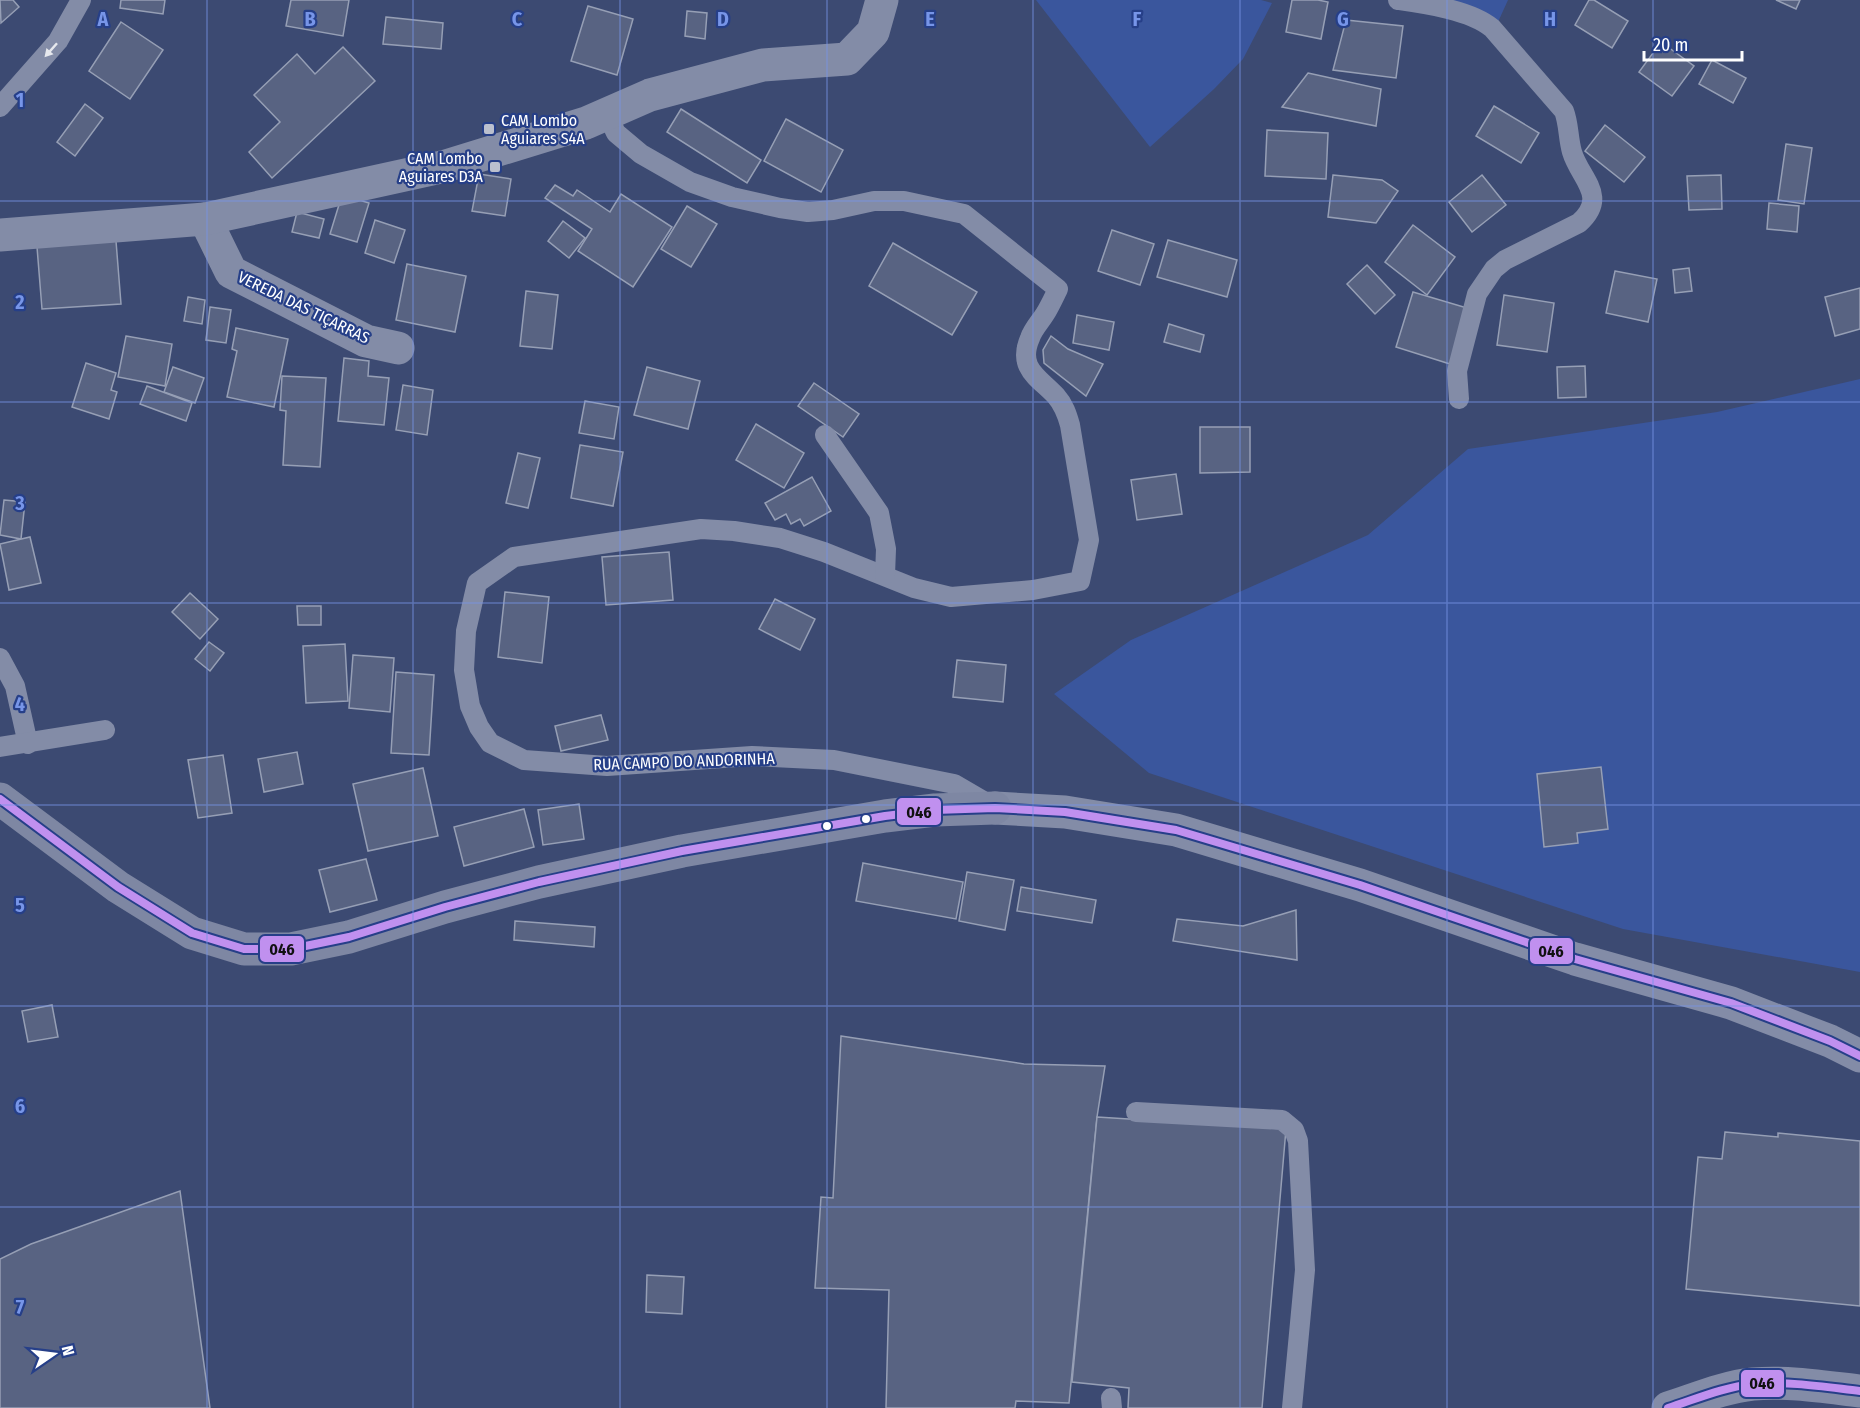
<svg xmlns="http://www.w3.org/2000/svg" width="1860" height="1408" font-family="'Fira Sans Condensed',sans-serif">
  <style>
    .green { fill: #3a569d }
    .building { fill: #586382; stroke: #969fb5; stroke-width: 1.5 }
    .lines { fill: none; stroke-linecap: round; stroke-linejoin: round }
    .service { stroke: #838ca7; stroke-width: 20 }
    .minor { stroke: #838ca7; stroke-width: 33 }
    .secondary { stroke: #7e87a3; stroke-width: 33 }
    .bus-1-casing { stroke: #263f88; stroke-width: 12 }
    .bus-1 { stroke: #c090ef; stroke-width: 8 }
    .oneway { fill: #e6e8ed }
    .grid { fill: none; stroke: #7795e8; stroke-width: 1.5; stroke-opacity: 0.55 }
    .poi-dot { fill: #bbc0ce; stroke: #263f88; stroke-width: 2 }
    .bus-dot { fill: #fff; stroke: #263f88; stroke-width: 2 }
    .labels { text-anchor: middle; stroke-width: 4.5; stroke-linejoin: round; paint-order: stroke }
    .poi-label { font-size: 16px; fill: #fff; stroke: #263f88; text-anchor: start }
    .street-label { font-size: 16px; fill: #fff; stroke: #263f88 }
    .grid-label { font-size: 20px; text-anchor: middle; font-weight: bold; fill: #7795e8; stroke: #263f88; stroke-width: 4.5; stroke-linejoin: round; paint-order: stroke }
    .line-badge { stroke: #263f88; stroke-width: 2 }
    .pale-badge-label { font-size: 16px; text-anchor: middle; font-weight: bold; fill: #111 }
  </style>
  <rect width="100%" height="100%" fill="#3c4a72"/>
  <g class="green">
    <path d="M1036 0H1261L1272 3 1243 59 1214 89 1150 147Z"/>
    <path d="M1411 0H1508L1498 22Z"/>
    <path d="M1860 379V972L1623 929 1149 773 1054 694 1131 640 1368 535 1468 449 1717 412Z"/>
  </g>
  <g class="building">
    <path d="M0 0H13L19 7 1 23Z"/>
    <path d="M121 0H165L163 14 120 8Z"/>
    <path d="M291 0H349L343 36 286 26Z"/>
    <path d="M1292 0H1318L1328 2 1321 39 1286 32Z"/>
    <path d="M1589 0H1594L1628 21 1612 48 1575 25Z"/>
    <path d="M1776 0H1800L1796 9Z"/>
    <path d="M588 6 633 19 617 75 571 61Z"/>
    <path d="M687 11 707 13 705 39 685 36Z"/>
    <path d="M386 17 443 23 441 49 383 44Z"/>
    <path d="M1346 20 1403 26 1396 78 1333 70Z"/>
    <path d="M121 22 163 50 130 99 89 71Z"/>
    <path d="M1661 42 1694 66 1672 96 1639 72Z"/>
    <path d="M343 47 375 81 272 178 249 152 280 122 254 95 297 54 315 74Z"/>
    <path d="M1712 60 1746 78 1733 103 1699 84Z"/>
    <path d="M1308 73 1381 89 1376 126 1282 107Z"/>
    <path d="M85 104 103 118 75 156 57 142Z"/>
    <path d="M1494 106 1539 133 1521 163 1476 136Z"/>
    <path d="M681 109 761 160 747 183 667 132Z"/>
    <path d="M786 119 843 150 821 192 764 161Z"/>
    <path d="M1605 125 1645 157 1624 182 1585 151Z"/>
    <path d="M1267 130 1328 133 1326 179 1265 176Z"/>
    <path d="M1786 144 1812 148 1804 204 1778 200Z"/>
    <path d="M479 174 511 179 505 216 472 211Z"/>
    <path d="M1333 175 1382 180 1398 191 1376 223 1328 217Z"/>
    <path d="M1482 175 1506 205 1472 232 1449 202Z"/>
    <path d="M1721 175 1722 209 1689 210 1687 176Z"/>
    <path d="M555 185 573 196 577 190 610 212 621 194 672 227 633 287 578 251 592 229 545 198Z"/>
    <path d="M342 195 369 203 357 242 330 234Z"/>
    <path d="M1769 203 1799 206 1797 232 1767 229Z"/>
    <path d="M687 206 717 224 691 267 661 249Z"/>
    <path d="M297 212 324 219 319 238 292 232Z"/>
    <path d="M375 220 405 230 394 263 365 253Z"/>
    <path d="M563 221 585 238 569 258 548 241Z"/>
    <path d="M1413 225 1455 257 1427 295 1385 262Z"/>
    <path d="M1112 230 1154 244 1140 285 1098 271Z"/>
    <path d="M1168 240 1237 260 1227 297 1157 277Z"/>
    <path d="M116 241 121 304 42 309 37 247Z"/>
    <path d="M893 243 977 292 952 335 869 286Z"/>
    <path d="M407 264 466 276 455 332 396 320Z"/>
    <path d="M1367 265 1395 295 1375 314 1347 284Z"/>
    <path d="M1689 268 1692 291 1675 293 1673 270Z"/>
    <path d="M1615 271 1657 279 1648 322 1606 313Z"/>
    <path d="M1860 288V329L1835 336 1825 297Z"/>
    <path d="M526 291 558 295 552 349 520 346Z"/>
    <path d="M1413 292 1467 308 1450 364 1396 347Z"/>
    <path d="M1504 295 1554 303 1547 352 1497 345Z"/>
    <path d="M188 297 205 300 202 324 184 321Z"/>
    <path d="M210 307 231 310 226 343 206 340Z"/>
    <path d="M1077 315 1114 322 1109 350 1073 343Z"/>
    <path d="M1169 324 1204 335 1200 352 1164 342Z"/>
    <path d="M236 328 288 339 274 407 227 397 237 351 232 349Z"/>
    <path d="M126 336 172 344 165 386 118 377Z"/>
    <path d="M1051 336 1068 349 1103 364 1086 396 1044 363 1043 350Z"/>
    <path d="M344 358 369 361 368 376 389 378 384 425 338 421Z"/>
    <path d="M86 363 116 373 111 390 117 392 109 419 72 407Z"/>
    <path d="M1585 366 1586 397 1558 398 1557 367Z"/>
    <path d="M173 367 204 378 195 403 164 392Z"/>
    <path d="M647 367 700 381 688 429 634 415Z"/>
    <path d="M282 376 326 378 320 467 283 465 286 411 280 410Z"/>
    <path d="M814 383 859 414 843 437 798 406Z"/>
    <path d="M403 385 433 390 427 435 396 430Z"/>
    <path d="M147 386 192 403 186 421 140 404Z"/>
    <path d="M585 401 619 407 614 439 579 433Z"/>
    <path d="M756 424 804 453 784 488 736 460Z"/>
    <path d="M1200 427H1250V472L1200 473Z"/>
    <path d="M580 445 623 452 613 506 571 498Z"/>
    <path d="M518 453 540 458 528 508 506 503Z"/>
    <path d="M1176 474 1182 514 1137 520 1131 480Z"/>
    <path d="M812 477 831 511 804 526 800 519 791 524 786 514 775 520 765 503Z"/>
    <path d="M4 500 25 502 21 539 0 535Z"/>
    <path d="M30 537 41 583 9 590 0 544Z"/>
    <path d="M669 552 673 600 606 605 602 557Z"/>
    <path d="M505 592 549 597 542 663 498 657Z"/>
    <path d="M190 593 218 619 200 639 172 612Z"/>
    <path d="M775 599 815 619 800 650 759 629Z"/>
    <path d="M297 606H321V625H298Z"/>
    <path d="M209 642 224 653 210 671 195 659Z"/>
    <path d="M345 644 348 701 306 703 303 646Z"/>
    <path d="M353 655 394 658 390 712 349 708Z"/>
    <path d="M957 660 1006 665 1003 702 953 697Z"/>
    <path d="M396 672 434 675 429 755 391 753Z"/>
    <path d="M601 715 608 740 561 751 555 726Z"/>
    <path d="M297 752 303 784 264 792 258 759Z"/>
    <path d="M223 755 232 813 198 818 188 760Z"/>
    <path d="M1601 767 1608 829 1577 833 1578 843 1544 847 1537 774Z"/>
    <path d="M423 768 438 836 368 851 353 784Z"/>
    <path d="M579 804 584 839 543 845 538 810Z"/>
    <path d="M524 809 534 847 464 866 454 827Z"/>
    <path d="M366 859 377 900 330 912 319 870Z"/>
    <path d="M863 863 963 882 956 919 856 901Z"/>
    <path d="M967 872 1014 880 1005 930 959 921Z"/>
    <path d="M1021 887 1096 900 1092 923 1017 911Z"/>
    <path d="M1296 910 1297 960 1173 941 1177 919 1243 926Z"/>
    <path d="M515 921 595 927 594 947 514 940Z"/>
    <path d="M52 1005 58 1037 28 1042 22 1011Z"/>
    <path d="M841 1036 1024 1064 1105 1066 1097 1117 1069 1403 1016 1401 1015 1408H886L889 1290 815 1288 821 1197 833 1198Z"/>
    <path d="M1097 1117 1286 1129 1262 1408H1128L1129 1388 1072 1382Z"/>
    <path d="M1725 1132 1778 1137V1133L1860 1141V1306L1686 1289 1698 1157 1722 1159Z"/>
    <path d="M180 1191 210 1408H0V1259L31 1244Z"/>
    <path d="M647 1275 684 1277 682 1314 646 1312Z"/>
  </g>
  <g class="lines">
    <g class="service">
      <path d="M1398 0C1426 4 1470 10 1492 28L1564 111C1569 124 1568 138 1572 152 1580 179 1609 196 1579 223L1505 260 1494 269 1477 294 1457 371 1459 399"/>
      <path d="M0 107 58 41 81 0"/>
      <path d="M607 114 616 133 641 154 690 182 732 197 780 208 808 212 833 210 874 201H904L964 214 1058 289C1054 297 1050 306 1045 314 1040 322 1033 329 1030 338 1017 368 1038 377 1056 396 1064 405 1067 414 1070 425L1089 540 1080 581 1033 590 951 597 914 588 824 552 780 538 734 531 701 529 514 557 477 583 466 631 464 670 470 706 479 727 490 743 524 760 607 766 752 756 834 760 954 784 990 805"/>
      <path d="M825 435 879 513 886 549 885 575"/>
      <path d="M0 658 15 686 28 744"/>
      <path d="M0 747 105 730"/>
      <path d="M1136 1112 1282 1120 1294 1130 1298 1141 1305 1270 1292 1408"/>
      <path d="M1111 1398 1112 1408"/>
    </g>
    <g class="minor">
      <path d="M205 219 231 272 366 341 398 348"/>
      <path d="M0 235 205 219 446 166 586 123 650 95 763 65 847 59 873 32 882 0"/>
      <path d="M995 808 1065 812 1176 830 1360 885 1575 959 1731 1003 1830 1041 1860 1056"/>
      <path d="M1668 1408C1696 1399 1724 1387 1753 1384 1788 1381 1825 1387 1860 1391"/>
    </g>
    <path class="secondary" d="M0 799 118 887 192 933 244 949H291L349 937 445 907 539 882 682 851 885 816 935 810 995 808"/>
    <g class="bus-1-casing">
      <g id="bus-1">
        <path d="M0 799 118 887 192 933 244 949H291L349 937 445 907 539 882 682 851 885 816 935 810 995 808 1065 812 1176 830 1360 885 1575 959 1731 1003 1830 1041 1860 1056"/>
        <path d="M1668 1408C1696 1399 1724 1387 1753 1384 1789 1381 1825 1387 1860 1391"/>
      </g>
    </g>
    <use href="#bus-1" class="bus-1"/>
  </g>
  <defs><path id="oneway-solid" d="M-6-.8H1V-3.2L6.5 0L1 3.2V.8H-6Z" transform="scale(1.5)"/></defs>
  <use class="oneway" href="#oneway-solid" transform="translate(51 50) rotate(132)"/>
  <path class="grid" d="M207 0V1408M413 0V1408M620 0V1408M827 0V1408M1033 0V1408M1240 0V1408M1447 0V1408M1653 0V1408M0 201H1860M0 402H1860M0 603H1860M0 805H1860M0 1006H1860M0 1207H1860"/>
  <g class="poi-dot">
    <rect x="483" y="123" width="12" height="12" rx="3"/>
    <rect x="489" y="161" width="12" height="12" rx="3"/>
  </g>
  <g class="bus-dot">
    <circle cx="866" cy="819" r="5"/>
    <circle cx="827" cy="826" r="5"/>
  </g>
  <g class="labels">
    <g class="poi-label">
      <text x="501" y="126">CAM Lombo<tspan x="501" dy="18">Aguiares S4A</tspan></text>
      <text x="483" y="164" text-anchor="end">CAM Lombo<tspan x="483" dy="18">Aguiares D3A</tspan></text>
    </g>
    <g class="street-label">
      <text transform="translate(304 307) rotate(26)" y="6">VEREDA DAS TIÇARRAS</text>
      <text transform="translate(684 761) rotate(-2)" y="6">RUA CAMPO DO ANDORINHA</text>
    </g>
  </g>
  <g class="grid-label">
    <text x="103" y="26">A</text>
    <text x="310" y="26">B</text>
    <text x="517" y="26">C</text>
    <text x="723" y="26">D</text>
    <text x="930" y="26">E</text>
    <text x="1137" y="26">F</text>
    <text x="1343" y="26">G</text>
    <text x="1550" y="26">H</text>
    <text x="20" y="107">1</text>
    <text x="20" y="309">2</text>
    <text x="20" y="510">3</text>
    <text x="20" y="711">4</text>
    <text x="20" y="912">5</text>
    <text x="20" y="1113">6</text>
    <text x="20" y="1314">7</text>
  </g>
  <g class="line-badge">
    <rect x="896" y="797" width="46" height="29" rx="6" fill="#c090ef"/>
    <rect x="259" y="935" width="46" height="28" rx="6" fill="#c090ef"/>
    <rect x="1529" y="937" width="45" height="28" rx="6" fill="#c090ef"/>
    <rect x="1740" y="1369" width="45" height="29" rx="6" fill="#c090ef"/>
  </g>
  <g class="pale-badge-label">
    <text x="919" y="818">046</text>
    <text x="282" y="955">046</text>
    <text x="1551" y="957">046</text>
    <text x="1762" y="1389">046</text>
  </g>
  <g transform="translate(54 1354) rotate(76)" stroke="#263f88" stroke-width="4.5" paint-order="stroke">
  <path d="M0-4.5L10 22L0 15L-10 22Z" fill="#ffffff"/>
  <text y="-9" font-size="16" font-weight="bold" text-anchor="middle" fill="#ffffff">N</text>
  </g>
  <path d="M1644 51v9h98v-9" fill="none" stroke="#ffffff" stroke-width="3"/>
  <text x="1653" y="51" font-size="18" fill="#ffffff" stroke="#263f88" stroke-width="4.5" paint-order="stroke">20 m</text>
</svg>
